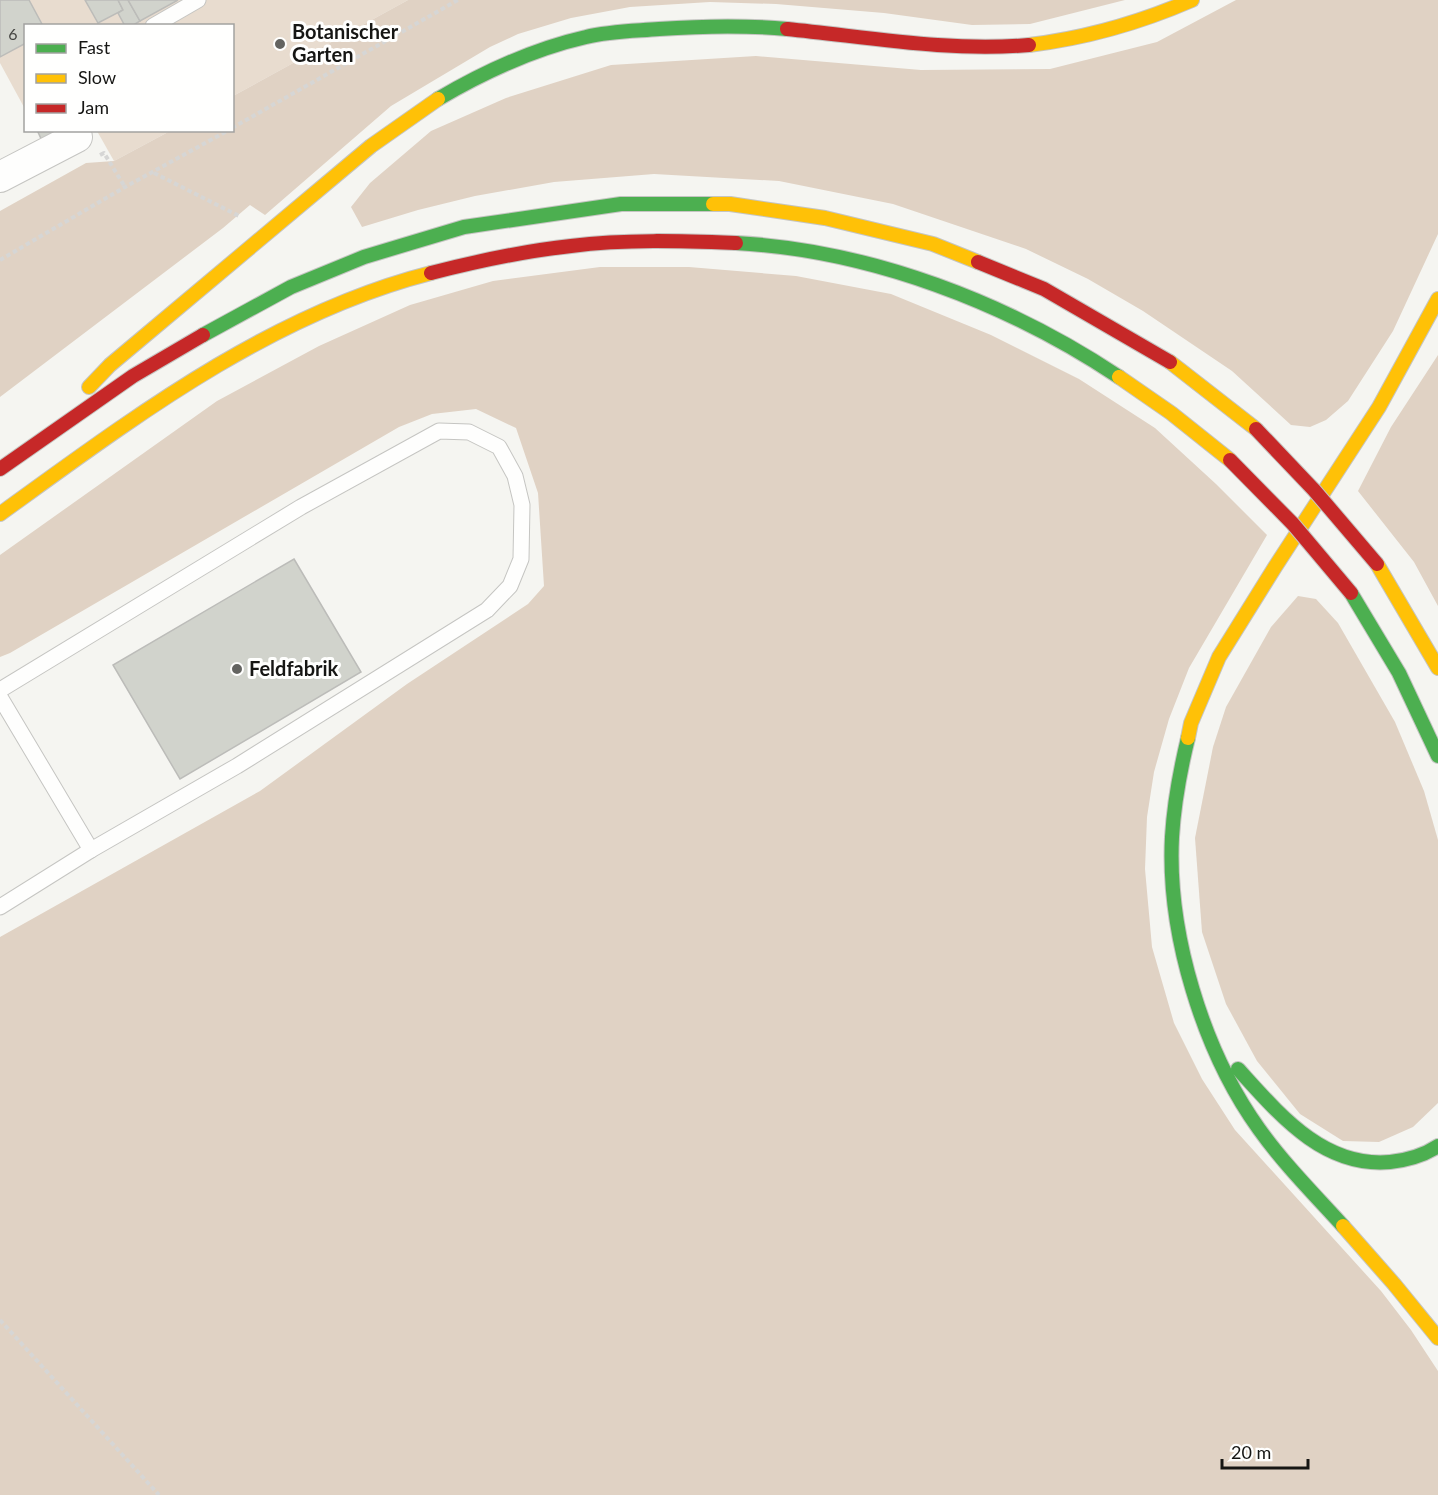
<svg xmlns="http://www.w3.org/2000/svg" width="1438" height="1495" font-family="Lato,sans-serif">
  <style>
    .green { fill: #e8dccf }
    .forest { fill: #e0d2c4 }
    .building { fill: #d1d3cc; stroke: #bcbcb9; stroke-width: 1.5 }
    .lines { fill: none; stroke-linecap: round; stroke-linejoin: round }
    .lane-casing { stroke: #c5c5c2; stroke-width: 17 }
    .street-casing { stroke: #c5c5c2; stroke-width: 32 }
    .fast-casing { stroke: #c5c5c2; stroke-width: 16 }
    .slow-casing { stroke: #c5c5c2; stroke-width: 16 }
    .jam-casing { stroke: #c5c5c2; stroke-width: 16 }
    .path { stroke: #d6d6d5; stroke-width: 4; stroke-dasharray: 4.5 3; stroke-linecap: butt }
    .lane { stroke: #fefefd; stroke-width: 15 }
    .street { stroke: #fefefd; stroke-width: 30 }
    .fast { stroke: #4caf50; stroke-width: 14 }
    .slow { stroke: #ffc107; stroke-width: 14 }
    .jam { stroke: #c62828; stroke-width: 14 }
    .jam-bridge-casing { stroke: #c5c5c2; stroke-width: 16; stroke-linecap: butt }
    .jam-bridge { stroke: #c62828; stroke-width: 14 }
    .poi-dot { fill: #646461; stroke: #fffffe; stroke-width: 2 }
    .labels { text-anchor: middle; stroke-width: 6; stroke-linejoin: round; paint-order: stroke }
    .number-label { font-size: 16px; fill: #454542 }
    .poi-label { font-size: 20px; font-weight: bold; fill: #161614; stroke: #fffffe; text-anchor: start }
  </style>
  <rect width="100%" height="100%" fill="#f5f5f1"/>
  <g class="green">
    <path d="M0 0H408L233 96 232 26H26L25 109 0 63Z"/>
    <path d="M97 131H170L114 161Z"/>
  </g>
  <g class="forest">
    <path d="M408 0H1125L1030 24 972 25 884 13 776 4 710 2 630 7 571 18 518 34 490 47 391 106 265 215 250 205 223 228 0 397V211L86 163 114 161 170 131 232 130 233 96Z"/>
    <path d="M1236 0H1438V234L1393 331 1348 401 1326 420 1310 427 1291 425 1232 371 1143 311 1088 279 1026 249 893 204 779 181 654 174 554 182 475 196 418 210 362 227 351 207 370 183 431 131 506 98 611 65 756 56 921 70 1050 69 1157 42Z"/>
    <path d="M600 267H689L796 276 891 294 991 335 1079 379 1155 428 1216 484 1267 535 1189 668 1169 719 1154 772 1147 817 1145 869 1152 947 1174 1023 1202 1079 1235 1130 1381 1291 1411 1330 1438 1371V1495H0V937L260 791 407 684 528 604 544 586 538 493 516 428 476 409 432 414 399 427 10 653 0 657V555L217 401 319 346 410 305 493 281Z"/>
    <path d="M1438 355V606L1414 562 1358 491 1391 427Z"/>
    <path d="M1298 596 1316 599 1338 623 1395 722 1424 791 1438 840V1103L1413 1127 1379 1142 1343 1141 1300 1114 1257 1061 1226 1004 1202 932 1195 838 1213 747 1226 707 1271 627Z"/>
  </g>
  <g class="building">
    <path d="M0 0H29L43 26H26V43L0 57Z"/>
    <path d="M85 0H118L123 10 98 23Z"/>
    <path d="M118 0H128L140 21 132 26H125L118 13 123 10Z"/>
    <path d="M128 0H178L140 21Z"/>
    <path d="M37 130H65L43 143Z"/>
    <path d="M294 559 361 672 180 779 113 665Z"/>
  </g>
  <g class="lines">
    <g class="lane-casing">
      <g id="lane">
        <path d="M153 26 198 0"/>
        <path d="M0 690 301 507 439 431 469 432 499 447 515 476 522 505 521 559 510 586 487 610 237 766 91 850 0 907"/>
        <path d="M0 697 91 850"/>
      </g>
    </g>
    <g class="street-casing">
      <path id="street" d="M0 177 77 137"/>
    </g>
    <g class="fast-casing">
      <g id="fast">
        <path d="M438 99C484 72 533 49 586 37 610 31 634 31 659 29 702 26 744 25 787 29"/>
        <path d="M736 243C870 250 1008 303 1119 377"/>
        <path d="M203 335 291 287 364 257 464 227 621 204H713"/>
        <path d="M1351 593 1399 673 1438 756"/>
        <path d="M1188 738C1180 771 1174 803 1172 837 1167 933 1203 1051 1259 1129 1284 1164 1314 1194 1343 1226"/>
        <path d="M1238 1069C1279 1114 1323 1168 1390 1162 1408 1160 1423 1156 1438 1146"/>
      </g>
    </g>
    <g class="slow-casing">
      <g id="slow">
        <path d="M1029 45C1087 38 1139 23 1192 0"/>
        <path d="M713 204H730L825 218 933 244 978 262"/>
        <path d="M1170 362 1256 429"/>
        <path d="M1119 377 1171 413 1230 460"/>
        <path d="M89 387 110 365 371 146 438 99"/>
        <path d="M0 514C133 418 270 314 431 273"/>
        <path d="M1377 564 1438 668"/>
        <path d="M1188 738 1191 723 1219 657 1275 567 1379 407 1438 299"/>
        <path d="M1343 1226 1394 1284 1438 1338"/>
      </g>
    </g>
    <g class="jam-casing">
      <g id="jam">
        <path d="M787 29C868 37 948 52 1029 45"/>
        <path d="M978 262 1044 289 1170 362"/>
        <path d="M431 273C478 261 524 251 571 246 626 239 681 241 736 243"/>
        <path d="M0 469 133 376 203 335"/>
      </g>
    </g>
    <g class="path">
      <path d="M232 128 458 0"/>
      <path d="M100 155 104 153 125 187"/>
      <path d="M154 173 239 216"/>
      <path d="M0 260 125 187 229 130"/>
      <path d="M0 1320 159 1495"/>
    </g>
    <use href="#lane" class="lane"/>
    <use href="#street" class="street"/>
    <use href="#fast" class="fast"/>
    <use href="#slow" class="slow"/>
    <use href="#jam" class="jam"/>
    <g class="jam-bridge-casing">
      <g id="jam-bridge">
        <path d="M1256 429 1314 490 1377 564"/>
        <path d="M1230 460 1293 524 1351 593"/>
      </g>
    </g>
    <use href="#jam-bridge" class="jam-bridge"/>
  </g>
  <g class="poi-dot">
    <circle cx="280" cy="44" r="6"/>
    <circle cx="237" cy="669" r="6"/>
  </g>
  <g class="labels">
    <g class="number-label">
      <text x="13" y="40">6</text>
    </g>
    <g class="poi-label">
      <text x="292" y="39">Botanischer<tspan x="292" dy="23">Garten</tspan></text>
      <text x="249" y="676">Feldfabrik</text>
    </g>
  </g>
  <rect x="24" y="24" width="210" height="108" fill="#fffffe" stroke="#a2a2a0" stroke-width="1.5"/>
  <rect x="36" y="44" width="30" height="9" fill="#4caf50" stroke="#a2a2a0" stroke-width="1.5"/>
  <text x="78" y="54" font-size="18" fill="#161614">Fast</text>
  <rect x="36" y="74" width="30" height="9" fill="#ffc107" stroke="#a2a2a0" stroke-width="1.5"/>
  <text x="78" y="84" font-size="18" fill="#161614">Slow</text>
  <rect x="36" y="104" width="30" height="9" fill="#c62828" stroke="#a2a2a0" stroke-width="1.5"/>
  <text x="78" y="114" font-size="18" fill="#161614">Jam</text>
  <path d="M1222 1459v9h86v-9" fill="none" stroke="#161614" stroke-width="3"/>
  <text x="1231" y="1459" font-size="18" fill="#161614" stroke="#fffffe" stroke-width="4.5" paint-order="stroke">20 m</text>
</svg>
